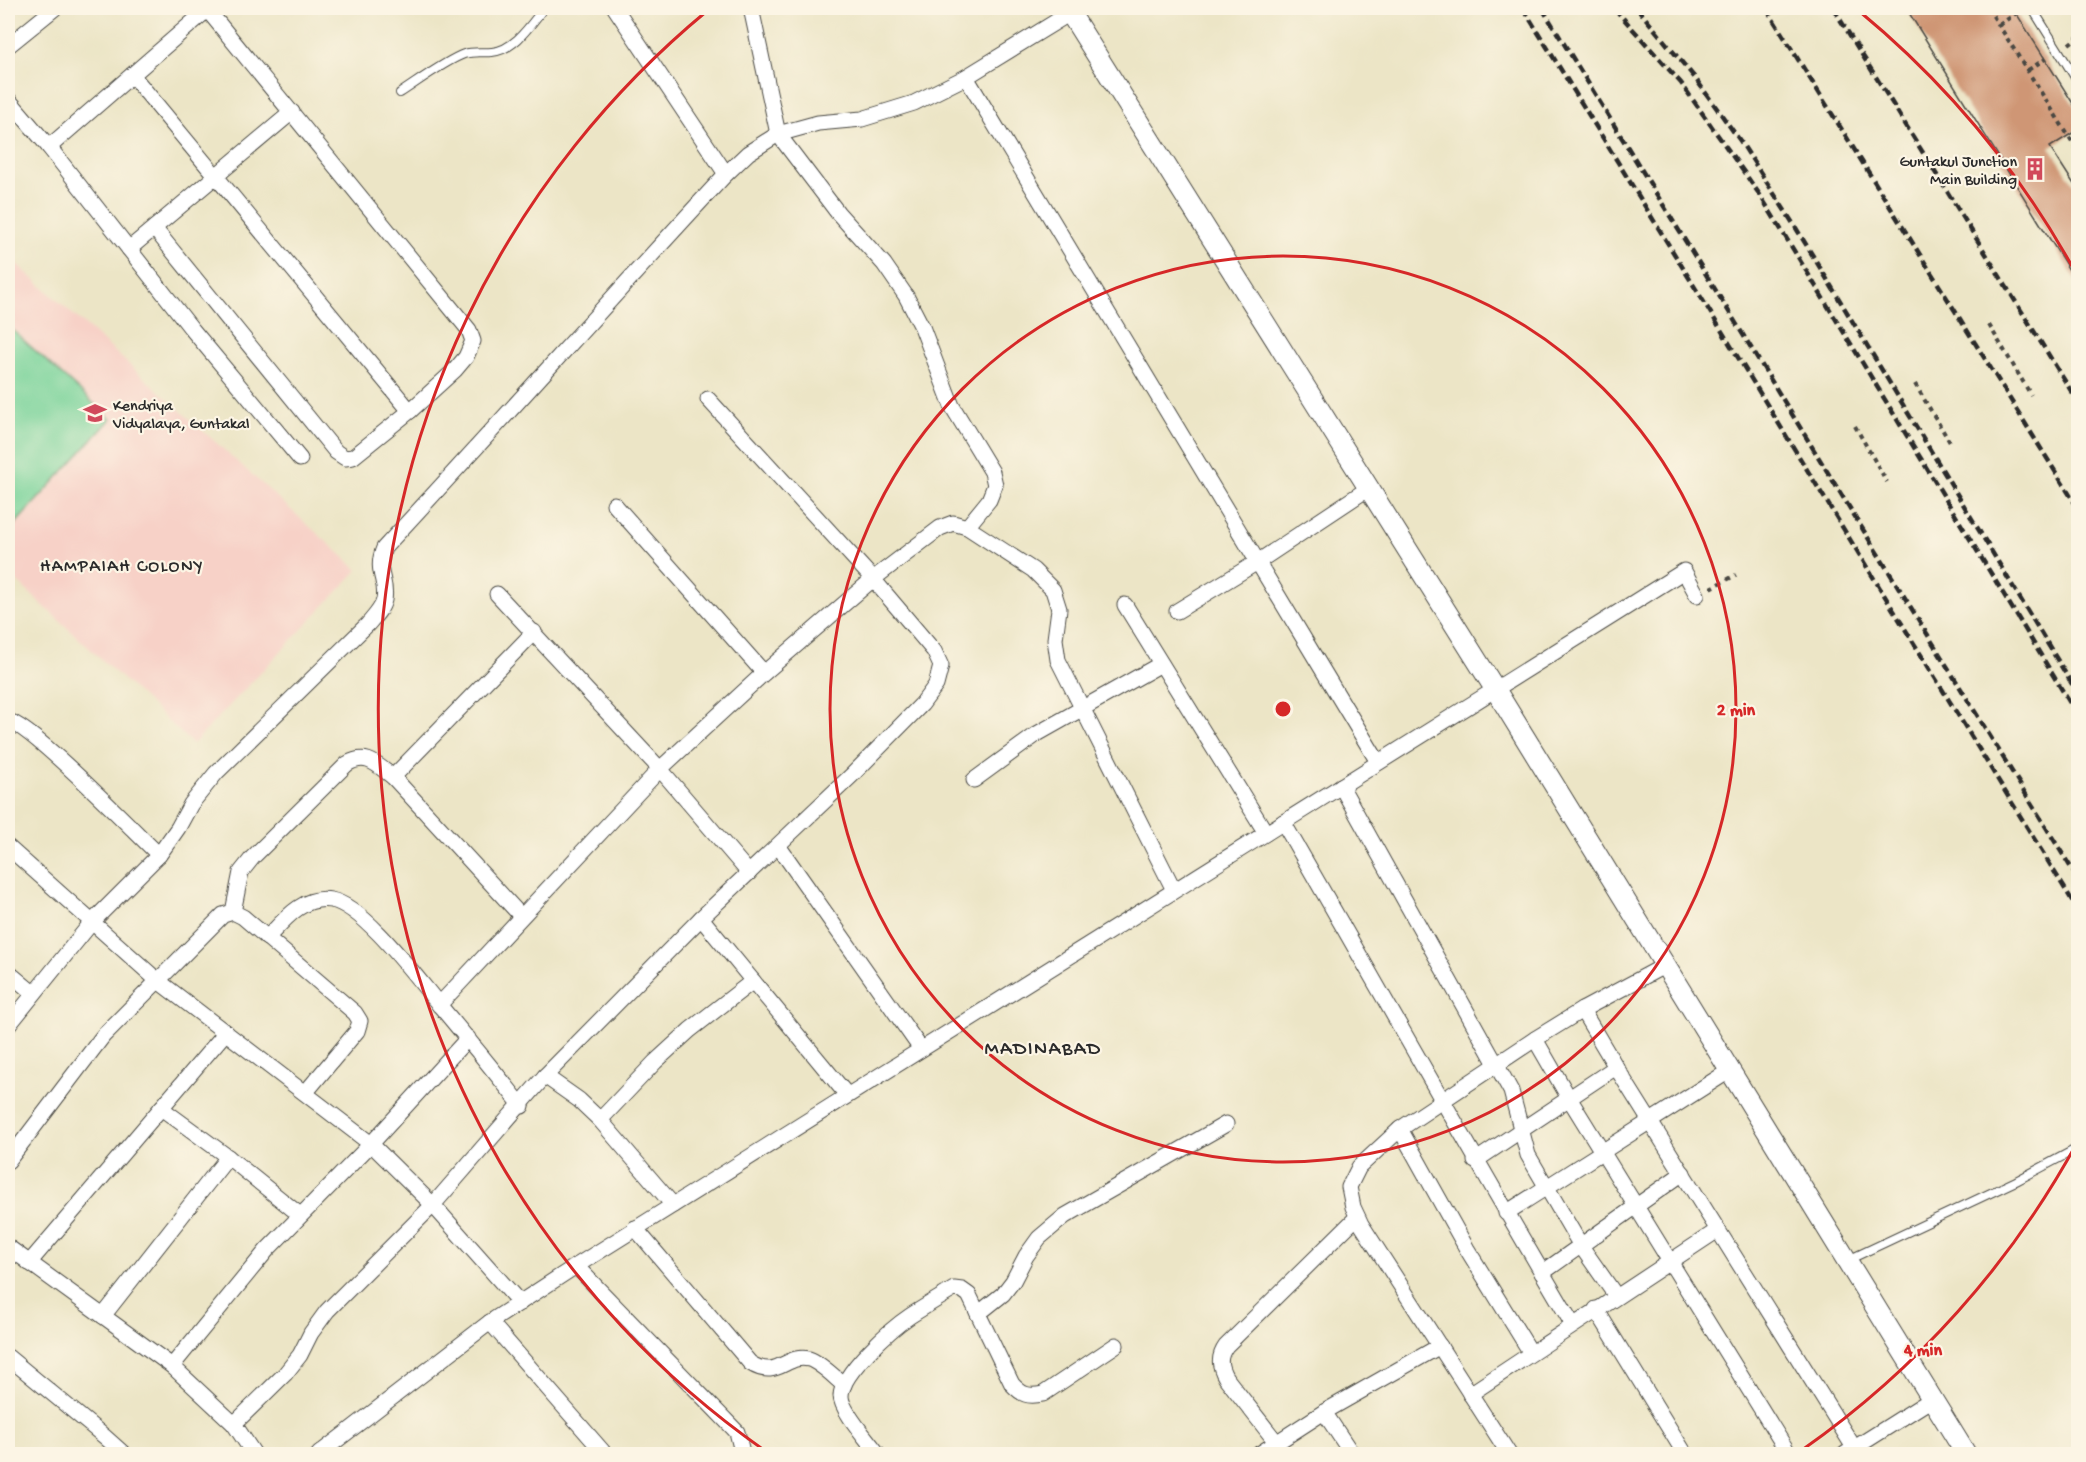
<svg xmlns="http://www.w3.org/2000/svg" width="2086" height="1462" font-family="'Gochi Hand',sans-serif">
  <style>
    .built { fill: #f7d1c7 }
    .green { fill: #79d39a; stroke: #527f62; stroke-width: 1.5 }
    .building { fill: #cf9675 }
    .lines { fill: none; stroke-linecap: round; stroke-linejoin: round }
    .service-casing { stroke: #484742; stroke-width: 10 }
    .minor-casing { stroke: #484742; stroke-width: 17 }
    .tertiary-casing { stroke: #484742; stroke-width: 22 }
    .path { stroke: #484742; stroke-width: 4; stroke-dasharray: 4.5 4.5; stroke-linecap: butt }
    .service { stroke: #fff; stroke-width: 8 }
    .minor { stroke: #fff; stroke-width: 15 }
    .tertiary { stroke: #fff; stroke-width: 20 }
    .rail { stroke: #2b2b2b; stroke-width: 4.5; stroke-dasharray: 9 4.5; stroke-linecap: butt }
    .ring { fill: none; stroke: #d62828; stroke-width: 3 }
    .labels { text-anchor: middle; stroke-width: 4.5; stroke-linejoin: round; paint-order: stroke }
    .poi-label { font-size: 16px; fill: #2b2b2b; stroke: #fcf5e5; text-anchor: end }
    .neighbourhood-label { font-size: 18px; letter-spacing: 1.5px; fill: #2b2b2b; stroke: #fcf5e5 }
    .quarter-label { font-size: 20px; letter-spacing: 1.5px; fill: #2b2b2b; stroke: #fcf5e5 }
    .centre { fill: #d62828; stroke: #fcf5e5; stroke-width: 3 }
    .ring-label { font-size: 18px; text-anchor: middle; font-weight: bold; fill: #d62828; stroke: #fcf5e5; stroke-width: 4.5; stroke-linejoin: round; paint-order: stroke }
  </style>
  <rect width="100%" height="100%" fill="#fcf5e5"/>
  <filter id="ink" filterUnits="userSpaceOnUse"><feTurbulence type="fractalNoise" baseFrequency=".0167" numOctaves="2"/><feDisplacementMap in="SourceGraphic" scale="12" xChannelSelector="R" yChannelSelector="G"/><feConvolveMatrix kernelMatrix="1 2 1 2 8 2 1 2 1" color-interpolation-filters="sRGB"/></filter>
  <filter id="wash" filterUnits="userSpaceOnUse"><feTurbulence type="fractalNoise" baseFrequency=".008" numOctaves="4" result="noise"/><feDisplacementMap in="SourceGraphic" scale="24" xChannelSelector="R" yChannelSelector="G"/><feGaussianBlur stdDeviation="1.35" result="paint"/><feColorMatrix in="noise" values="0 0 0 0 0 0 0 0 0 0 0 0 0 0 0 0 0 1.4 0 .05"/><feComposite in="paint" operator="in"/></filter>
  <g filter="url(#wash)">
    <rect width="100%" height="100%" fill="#ece5c6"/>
    <path class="built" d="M8 256 358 570 193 744 8 573Z"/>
    <path class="green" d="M8 326 111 419 8 532Z"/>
    <g id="blocks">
      <path class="building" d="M1906 8H2013L2079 113V129L2050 147 2079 192V286Z"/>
    </g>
  </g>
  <g filter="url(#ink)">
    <use href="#blocks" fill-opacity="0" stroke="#484742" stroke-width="1.5"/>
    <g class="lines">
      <g class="service-casing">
        <g id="service">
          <path d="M2032 8 2078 82"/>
          <path d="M400 93C417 82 447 60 464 54 474 51 482 53 492 52 515 50 531 24 544 8"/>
          <path d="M1848 1260 2016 1181 2078 1148"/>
        </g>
      </g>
      <g class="minor-casing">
        <g id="minor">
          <path d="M615 8 726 174"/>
          <path d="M751 8 778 134 838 213 884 264 906 296 922 327 952 406 992 472 995 485 989 500 967 527"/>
          <path d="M8 46 55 8"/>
          <path d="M132 75 410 411"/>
          <path d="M966 77 1378 762"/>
          <path d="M8 99 49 147 191 328 300 459"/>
          <path d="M49 147 208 9"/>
          <path d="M154 228 336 452 345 458 353 457 410 411 455 370 466 357 473 341 469 330 206 8"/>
          <path d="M129 249 292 112"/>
          <path d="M614 504 764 673"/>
          <path d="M497 594 660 769 749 873"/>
          <path d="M1125 605 1266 833"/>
          <path d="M1177 611 1259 561 1369 488"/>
          <path d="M8 721C30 724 136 833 159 855"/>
          <path d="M393 777 534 632"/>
          <path d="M974 780 1037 734 1161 664"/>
          <path d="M1341 786 1511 1091 1528 1155 1581 1246 1616 1296"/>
          <path d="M1283 822C1380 990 1474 1158 1573 1325"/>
          <path d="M8 847 157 980 371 1144 433 1205 520 1303"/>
          <path d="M779 847 921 1049"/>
          <path d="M233 912 241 872 253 857 347 764C367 752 377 765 393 777L521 916"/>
          <path d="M701 918 847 1095"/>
          <path d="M267 938C284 920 303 895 331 900 365 906 418 980 441 1007 468 1039 495 1072 522 1106"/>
          <path d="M8 972 33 993"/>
          <path d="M439 1005 660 769 764 673 873 579 940 528 953 523 967 527 1033 570 1053 590 1059 609 1055 639 1058 660 1174 890"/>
          <path d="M1582 1010 1616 1067 1858 1454"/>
          <path d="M8 1026 92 922 159 855 178 828 191 804 216 773 368 624C374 617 382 609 384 600 388 580 374 572 384 548 499 424 611 298 726 174L748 153 778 134 818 123 862 119 914 103 966 77 1070 13"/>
          <path d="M1535 1039 1569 1098 1789 1454"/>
          <path d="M545 1076 579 1100 600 1120 673 1205"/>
          <path d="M161 1108 228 1157 300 1215"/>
          <path d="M600 1120 655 1062 690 1030 753 981"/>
          <path d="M1400 1129 1467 1249 1531 1353"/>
          <path d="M8 1161 103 1036 223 915 233 912 243 917 355 1013 360 1021 357 1031 306 1092"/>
          <path d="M1475 1161 1616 1067"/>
          <path d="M1506 1213 1729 1071"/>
          <path d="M635 1228 750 1363C778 1381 786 1353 809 1359 821 1363 834 1377 844 1385"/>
          <path d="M8 1247 172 1366 234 1424 254 1454"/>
          <path d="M29 1263 226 1032"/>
          <path d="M576 1266 737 1432 741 1448 738 1454"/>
          <path d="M1542 1273 1683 1173"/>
          <path d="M1596 1309 1685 1454"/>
          <path d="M978 1314 1003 1294 1013 1281 1026 1256 1039 1238 1065 1216 1226 1124"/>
          <path d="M103 1316 228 1157"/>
          <path d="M490 1322 605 1454"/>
          <path d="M8 1357 105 1437 124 1454"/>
          <path d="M172 1366 267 1250 371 1144 468 1038"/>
          <path d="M1470 1394 1718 1230"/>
          <path d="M1324 1412 1352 1454"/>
          <path d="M234 1424 285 1374 300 1355 311 1333 327 1311 433 1205 545 1076 701 918 851 776 922 704 936 685 941 666 934 651 873 579 708 399"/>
          <path d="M1277 1443 1226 1378C1219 1366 1218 1357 1226 1346L1357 1217"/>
          <path d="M319 1454 490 1322 576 1266 1684 571 1697 595"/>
          <path d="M878 1454C869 1441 841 1411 841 1396 841 1373 892 1328 910 1316 924 1307 939 1298 954 1289L962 1290 969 1295 1012 1384C1022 1395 1028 1397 1043 1394L1116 1345"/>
          <path d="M1259 1454 1324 1412 1440 1346"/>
          <path d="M1509 1454 1361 1224 1353 1207 1349 1187 1359 1167 1400 1129 1535 1039 1582 1010 1664 966"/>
          <path d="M1845 1454 1932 1399"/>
        </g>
      </g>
      <g class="tertiary-casing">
        <path id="tertiary" d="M1067 8 1495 689 1966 1454"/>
      </g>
      <g class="path">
        <path d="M1988 8 2078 151"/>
        <path d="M1999 25 2021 10"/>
        <path d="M2069 44 2078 37"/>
        <path d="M2028 70 2050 56"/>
        <path d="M1989 325 2031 395"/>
        <path d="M1915 384 1951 444"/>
        <path d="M1855 426 1887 482"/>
        <path d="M1711 588 1736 575"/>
      </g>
      <use href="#service" class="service"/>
      <use href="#minor" class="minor"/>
      <use href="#tertiary" class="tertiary"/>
      <g class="rail">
        <path d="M1523 8 2078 910"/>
        <path d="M1542 8 2078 879"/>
        <path d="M1614 8 1681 83 1760 195 2078 716"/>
        <path d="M1637 8 1695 78 1741 142 1796 228 2078 694"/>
        <path d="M1766 8 2078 508"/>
        <path d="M1833 8 2078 402"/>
      </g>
    </g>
  </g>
  <g class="ring">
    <circle cx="1283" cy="709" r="453"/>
    <path d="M2078 1141A905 905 0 0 1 1802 1450M764 1450A905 905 0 0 1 707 11M1859 11A905 905 0 0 1 2078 277"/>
  </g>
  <defs>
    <g id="building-bare" transform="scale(1.8)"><path d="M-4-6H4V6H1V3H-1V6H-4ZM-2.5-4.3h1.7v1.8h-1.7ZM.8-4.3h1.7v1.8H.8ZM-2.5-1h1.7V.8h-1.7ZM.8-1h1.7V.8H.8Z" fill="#d1495b" stroke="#fcf5e5" stroke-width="2.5" paint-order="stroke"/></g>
    <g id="school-bare" transform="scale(1.8)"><path d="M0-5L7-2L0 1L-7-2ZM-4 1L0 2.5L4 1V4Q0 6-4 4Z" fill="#d1495b" stroke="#fcf5e5" stroke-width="2.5" paint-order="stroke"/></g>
  </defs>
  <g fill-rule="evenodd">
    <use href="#building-bare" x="2035" y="169"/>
    <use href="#school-bare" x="95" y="413"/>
  </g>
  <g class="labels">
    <g class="poi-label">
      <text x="2017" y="166">Guntakul Junction<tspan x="2017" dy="18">Main Building</tspan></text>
      <text x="113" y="410" text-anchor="start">Kendriya<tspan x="113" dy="18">Vidyalaya, Guntakal</tspan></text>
    </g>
    <g class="neighbourhood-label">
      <text x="122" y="571">HAMPAIAH COLONY</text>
    </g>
    <g class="quarter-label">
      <text x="1043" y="1054">MADINABAD</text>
    </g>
  </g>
  <circle cx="1283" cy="709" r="9" class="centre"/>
  <g class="ring-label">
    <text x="1736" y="715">2 min</text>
    <text x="1923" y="1355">4 min</text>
  </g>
  <rect width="2086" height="1462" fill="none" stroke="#fcf5e5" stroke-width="30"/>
</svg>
